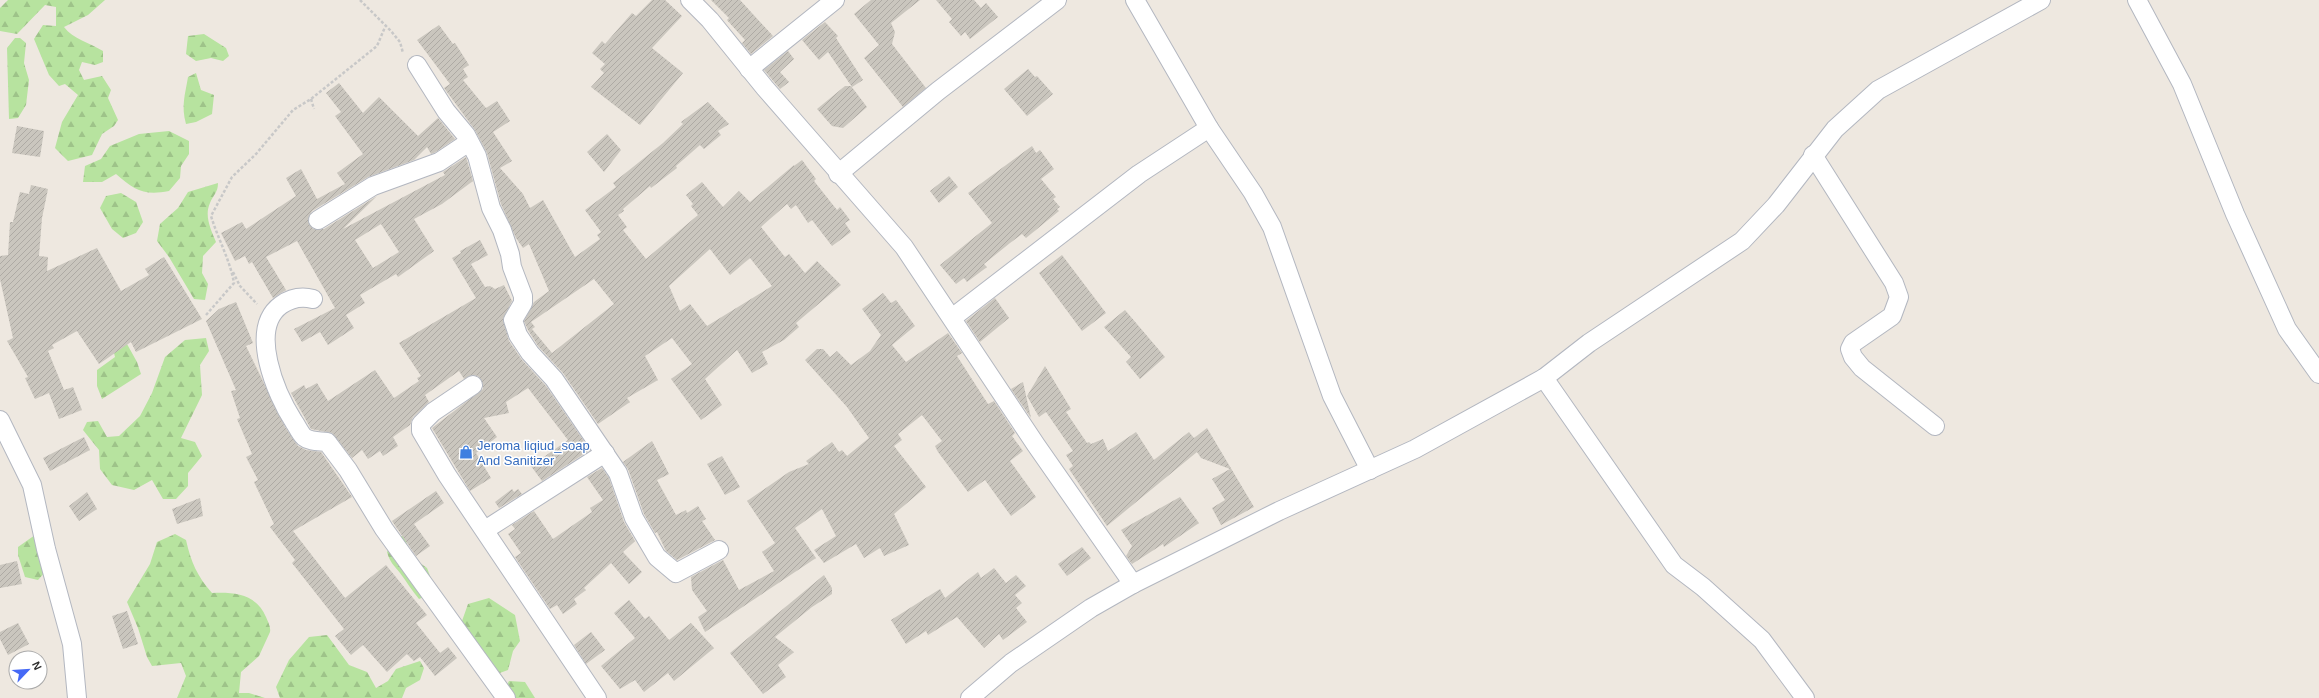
<svg xmlns="http://www.w3.org/2000/svg" width="2319" height="698" font-family="Arial,sans-serif">
  <style>
    .forest { fill: url(#forest-firs) }
    .building { fill: url(#building-hatch); fill-rule: evenodd }
    .lines { fill: none; stroke-linecap: round; stroke-linejoin: round }
    .minor-casing { stroke: #b3b7c0; stroke-width: 20 }
    .path { stroke: #c8c8c8; stroke-width: 2.5; stroke-dasharray: 3 2; stroke-linecap: butt }
    .minor { stroke: #fff; stroke-width: 18 }
    .labels { text-anchor: middle; stroke-width: 3; stroke-linejoin: round; paint-order: stroke }
    .shop-label { font-size: 13px; fill: #366cbe; stroke: #fff; text-anchor: start }
  </style>
  <defs>
    <pattern id="forest-firs" width="22" height="20" patternUnits="userSpaceOnUse"><rect width="22" height="20" fill="#b7e39f"/><path d="M5 1l3.5 6h-7zM16 11l3.5 6h-7z" fill="#9ec389"/></pattern>
    <pattern id="building-hatch" width="6" height="6" patternUnits="userSpaceOnUse"><rect width="6" height="6" fill="#cac6be"/><path d="M-1 1l2-2M0 6l6-6M5 7l2-2" fill="none" stroke="#aeaaa4"/></pattern>
  </defs>
  <rect width="100%" height="100%" fill="#eee8e0"/>
  <g class="forest">
    <path d="M8 0H105L88 15 64 27C73 39 90 43 103 51V62L95 65 82 62 79 70 84 80 102 76 111 90 108 98 118 120 114 126 102 134 92 155 68 161 55 148 62 122 78 95 65 84 59 86 49 75 34 39 43 25 56 26V7L45 5 17 34 0 31V8Z"/>
    <path d="M204 34 226 48 229 56 223 61 211 58 196 61 186 54 188 36Z"/>
    <path d="M15 38H20L26 43 24 63 29 80 26 105 18 118 9 119 7 48Z"/>
    <path d="M196 73 201 90 214 95 212 114 196 122 186 124C181 106 185 95 188 77Z"/>
    <path d="M169 131 189 141V154L181 166 180 178 169 191C144 196 134 190 116 174L102 182H83L85 166 101 159 110 146 139 134Z"/>
    <path d="M218 183C218 193 213 195 210 203 204 216 211 230 216 242L203 256 202 273 208 284 205 300 194 299 169 257 157 241 160 224 178 208 188 192Z"/>
    <path d="M121 193 136 202 143 222 136 233 123 238 112 229 100 208 106 196Z"/>
    <path d="M122 335 137 362 141 374 102 399 97 386V370L115 357 111 340Z"/>
    <path d="M206 338 209 351 200 365 202 395 181 438 195 442 202 456 188 473V486L176 499H163L152 480 134 490 112 485 100 469 99 450 83 430 87 422 98 421 107 437 119 436 140 416 152 393 165 357 185 340Z"/>
    <path d="M175 534 186 540C191 562 197 576 212 593 235 592 256 594 266 617 268 622 271 627 270 632L259 656 241 672 239 693H249L265 698H177L186 676 181 663 152 666 147 657 138 628 127 602 150 564 157 542Z"/>
    <path d="M35 535 47 570 38 580 25 577 18 555V547Z"/>
    <path d="M397 536H404L407 544 403 551 427 568 436 592 419 599C412 591 407 582 400 573 394 565 390 563 387 552Z"/>
    <path d="M489 598 515 615 520 641 513 651 508 670 497 674 471 643 462 621 468 604Z"/>
    <path d="M327 635 349 665 367 672 376 688 388 681 396 669 420 661 424 668 420 680 406 688 402 698H280L276 687 289 660 309 637Z"/>
    <path d="M509 681 525 682 535 698H500Z"/>
  </g>
  <g class="building">
    <path d="M652 0H665L682 16 652 48 683 73 640 125 591 87 604 73 600 69 605 64 592 53 602 41 605 44 632 13 636 16Z"/>
    <path d="M711 0H740L773 36 751 54 742 43 745 40 727 20 729 18Z"/>
    <path d="M871 0H920L891 23 895 32 892 44 926 88 903 107 864 58 879 45 854 14Z"/>
    <path d="M936 0H974L981 8 986 3 998 17 970 39 965 32 961 36 949 22 952 19Z"/>
    <path d="M825 22 838 36 836 38 863 80 852 87 828 52 819 60 802 40Z"/>
    <path d="M439 25 453 44 455 43 469 65 463 69 468 77 463 80 486 108 497 101 510 121 493 132 512 161 500 168 523 194 530 208 543 200 575 257 600 239 597 235 601 232 585 210 616 187 613 183 663 143 683 124 681 122 708 102 729 124 718 131 721 135 704 149 700 145 676 166 677 168 651 188 650 186 623 209 624 211 618 215 627 227 623 230 646 259 698 215 691 206 693 204 686 195 702 182 723 207 739 191 750 202 794 165V166L802 160 816 179 814 181 837 210 840 207 850 220 845 223 851 232 832 246 812 220 808 223 796 205 791 209 787 204 761 227 785 257 789 254 805 273 817 261 841 285 796 323 799 327 784 340 762 352 768 364 752 373 737 350 705 379 722 405 701 420 671 379 692 364 672 338 645 356 658 380 627 398 630 402 598 424 563 373 538 346 528 330 524 321 534 302 549 291 529 244 523 248 516 238 501 204 487 153 475 130 444 88 450 84 417 40ZM710 249 730 275 750 258 772 286 707 326 690 304 680 311 669 286ZM594 279 614 304 552 353 532 329 535 327 531 322Z"/>
    <path d="M788 51 794 59 780 72 789 82 780 89 764 70Z"/>
    <path d="M1028 69 1035 77 1037 76 1053 94 1027 116 1004 89Z"/>
    <path d="M339 83 363 113 379 97 418 136 438 118 455 139 434 153 431 154 427 147 414 160 368 177 312 211 308 220 313 229H324L377 196 343 229 445 175 443 172 466 157 473 181 442 204 414 219 434 251 398 277 396 274 360 295 365 303 346 315 354 328 328 345 320 332 302 342 294 329 335 308 297 241 266 257 286 290 273 298 252 262 249 264 245 256 235 261 221 233 242 222 246 229 296 196 286 178 301 169 317 199 345 184 337 173 363 154 335 116 341 112 326 93ZM381 224 399 252 373 268 355 240Z"/>
    <path d="M845 86H851L867 107 843 128 832 126 817 109Z"/>
    <path d="M17 126 44 131 40 157 12 153Z"/>
    <path d="M607 134 621 150 604 172 587 152Z"/>
    <path d="M1032 146 1036 153 1040 150 1054 169 1041 179 1056 197 1053 199 1060 207 1057 209 1059 211 1026 238 1022 234 1010 243 984 264 987 267 967 282 964 278 956 284 940 265 992 223 968 193Z"/>
    <path d="M949 176 958 187 939 203 930 191Z"/>
    <path d="M31 185 48 189 42 218 39 256 48 257 47 271 97 248 121 291 149 275 145 269 164 257 202 319 136 352 131 342 99 364 77 331 52 345 54 348 48 351 64 390 73 387 82 410 59 419 49 393 35 399 25 378 28 377 7 341 13 338 0 279V256L8 255 10 222H13L20 192 29 194Z"/>
    <path d="M480 240 488 255 471 264 485 287 490 286 495 289 504 285 512 301 503 319 509 341 522 360 546 386 590 450 542 481 531 466 568 440 528 388 506 402 509 413 484 418 497 437 476 453 491 478 470 491 432 428 483 389V384L478 376 472 375 464 379 459 371 425 395 429 402 413 417 410 425 393 437 398 446 383 456 380 451 368 459 362 450 352 458 332 433 311 429 291 393 304 385 306 389 317 383 328 401 375 370 394 398 419 381 417 378 421 376 399 343 476 298 452 258 461 253 460 251Z"/>
    <path d="M1062 255 1106 313 1082 331 1039 273Z"/>
    <path d="M883 293 891 303 896 300 915 326 892 345 906 362 948 333 962 353 957 356 988 404 994 401 1015 433 1012 436 1023 451 1010 461 1036 497 1011 516 985 480 968 492 938 452 935 446 942 441 922 415 898 434 902 440 894 446 926 487 894 514 909 545 884 556 880 548 864 558 856 544 824 563 814 550 836 536 822 509 795 528 816 558 705 632 698 617 707 611 692 590 691 577 723 560 739 590 774 571 762 552 775 543 747 501 789 472 809 464 806 461 832 442 839 452 842 450 847 456 869 438 847 407 805 360 817 349H823L830 357 837 351 851 365 870 351 881 335 862 309Z"/>
    <path d="M995 298 1009 318 980 342 966 321Z"/>
    <path d="M236 302 253 343 246 346 285 427 298 446 306 450 321 452 352 497 293 531 345 598 386 565 427 615 416 623 440 653 448 647 457 658 435 676 420 657 414 661 407 654 387 672 363 645 351 655 335 636 344 629 292 563 295 560 270 527 274 524 254 482 258 480 246 457 252 454 237 419 240 418 231 391 236 390 206 321 219 309Z"/>
    <path d="M1125 310 1165 357 1140 379 1126 362 1131 357 1104 327Z"/>
    <path d="M1045 366 1071 409 1066 412 1087 443 1089 442 1091 444 1103 439 1108 451 1136 432 1154 460 1189 432 1194 438 1207 428 1254 507 1221 525 1212 508 1225 500 1212 479 1230 469 1201 458 1197 452 1107 526 1069 469 1073 466 1066 455 1073 451 1046 412 1039 417 1027 396Z"/>
    <path d="M1023 382 1031 418 1011 389Z"/>
    <path d="M84 437 90 450 50 471 43 458Z"/>
    <path d="M652 441 669 474 657 480 676 515 686 510 687 513 698 506 706 519 702 521 715 540 677 560 666 551 657 532 655 533 644 514 628 469 623 462Z"/>
    <path d="M722 456 740 487 725 495 707 464Z"/>
    <path d="M602 468 609 478 624 522 635 541 623 552 642 572 629 584 611 563 584 588 586 590 574 599 577 604 563 614 557 605 550 609 548 606 515 557 521 553 508 534 515 529 512 525 534 511 553 539 592 512 590 508 603 500 587 477Z"/>
    <path d="M512 489 514 492 518 489 522 494 499 508 495 502Z"/>
    <path d="M436 491 444 503 414 524 430 546 416 556 392 521Z"/>
    <path d="M87 492 97 509 79 521 69 506Z"/>
    <path d="M1180 497 1199 523 1164 547 1163 544 1132 564 1126 556 1132 546 1121 530Z"/>
    <path d="M200 498 203 516 177 524 172 509Z"/>
    <path d="M1082 547 1091 558 1067 576 1058 564Z"/>
    <path d="M17 561 22 584 0 588V565Z"/>
    <path d="M994 568 1006 583 1016 575 1026 586 1015 595 1022 603 1016 608 1027 622 1003 640 999 634 984 648 957 617 928 635 926 631 906 644 891 620 940 589 945 598 978 572 981 578Z"/>
    <path d="M824 575 832 588V594L812 607 775 637 794 652 778 665 786 677 763 694 730 653Z"/>
    <path d="M629 600 645 619 649 616 669 640 691 623 714 648 674 681 668 673 644 692 635 680 620 689 601 666 635 638 614 613Z"/>
    <path d="M127 611 138 644 123 649 112 616Z"/>
    <path d="M18 623 29 644 8 655 0 639V632Z"/>
    <path d="M591 632 605 650 586 664 574 645Z"/>
  </g>
  <g class="lines">
    <g class="minor-casing">
      <g id="minor">
        <path d="M690 0 710 20 765 88 904 247 1036 445 1133 584"/>
        <path d="M1135 0 1209 128 1253 193 1272 227 1332 396 1370 470"/>
        <path d="M2137 0 2182 84 2235 214 2287 329 2319 374"/>
        <path d="M417 65 446 111 466 135 477 156 491 208 502 230 510 254 512 267 523 296V303L513 320 518 335 530 353 554 379 618 473 634 518 657 557 676 573 719 550"/>
        <path d="M749 69 835 0"/>
        <path d="M1813 155 1894 283 1899 297 1892 316 1853 343 1850 349 1853 357 1862 368 1935 426"/>
        <path d="M838 174 938 91 1057 0"/>
        <path d="M318 220 373 186 439 162 469 142"/>
        <path d="M313 299C302 296 291 298 281 305 248 329 276 394 294 422 297 426 300 433 304 437 310 442 319 441 327 442L348 470 384 529 506 698"/>
        <path d="M952 318 1139 174 1209 128"/>
        <path d="M1544 378 1674 565 1703 587 1762 640 1805 698"/>
        <path d="M473 385 433 412 421 424V431L447 475 597 698"/>
        <path d="M0 420 32 485 46 549 72 644 77 698"/>
        <path d="M485 530 605 453"/>
        <path d="M970 698 1011 663 1091 608 1133 584 1279 511 1415 449 1544 378 1589 343 1742 241 1776 205 1835 129 1878 90 2041 0"/>
      </g>
    </g>
    <g class="path">
      <path d="M360 0 391 31 400 42 403 53"/>
      <path d="M311 99 314 109"/>
      <path d="M233 272 240 286 257 304"/>
      <path d="M206 315 234 283C230 260 218 239 211 216L232 177 256 154 293 110 311 99 377 46 385 27"/>
    </g>
    <use href="#minor" class="minor"/>
  </g>
  <defs>
    <g id="shop-bare" transform="scale(1.08)"><path d="M-5-2.5h2.3a2.7 3.5 0 0 1 5.4 0H5L5.5 6h-11ZM-1.5-2.5h3a1.5 2.3 0 0 0-3 0Z" fill="#3f7fe0" stroke="#fff" stroke-width="2.5" paint-order="stroke"/></g>
  </defs>
  <g fill-rule="evenodd">
    <use href="#shop-bare" x="466" y="452"/>
  </g>
  <g class="labels">
    <g class="shop-label">
      <text x="477" y="450">Jeroma liqiud_soap<tspan x="477" dy="15">And Sanitizer</tspan></text>
    </g>
  </g>
  <g transform="translate(28 670) rotate(65)"><circle r="19" fill="#ffffff" stroke="#ababab"/>
  <path d="M0-3L7 15L0 10L-7 15Z" fill="#4569f6"/>
  <text y="-6" font-size="11" font-weight="bold" text-anchor="middle" fill="#2d2d2d">N</text>
  </g>
</svg>
